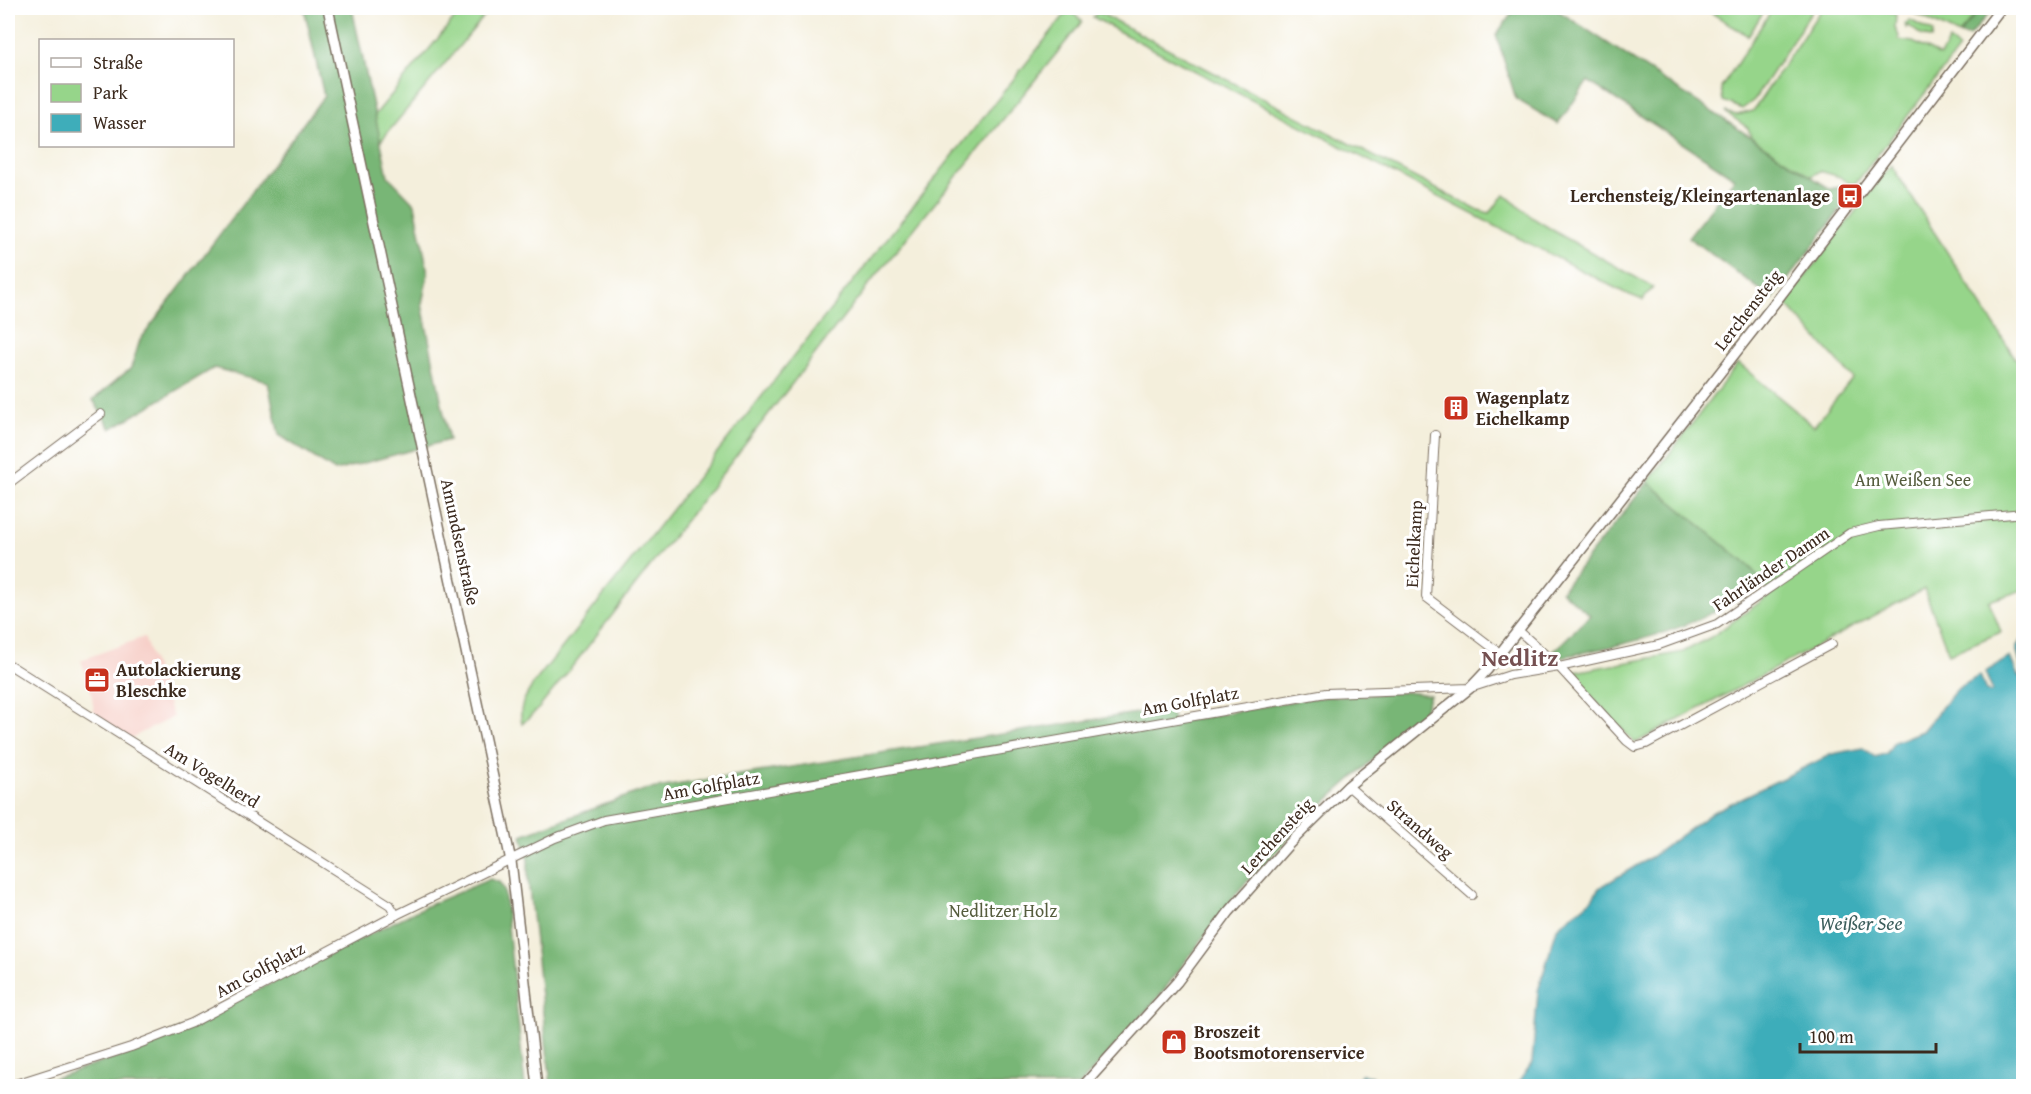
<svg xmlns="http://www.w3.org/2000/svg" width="2031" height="1094" font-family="'Gentium Book Plus',serif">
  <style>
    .built { fill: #f7d0c9 }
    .green { fill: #96d58a; stroke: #688054; stroke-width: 1.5 }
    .forest { fill: #78b676; stroke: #5a704a; stroke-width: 1.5 }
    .water { fill: #3eadba; stroke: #3c6c6c; stroke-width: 1.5 }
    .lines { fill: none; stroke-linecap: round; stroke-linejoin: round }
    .minor-casing { stroke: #7c6f60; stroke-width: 10 }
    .tertiary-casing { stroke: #7c6f60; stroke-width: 12 }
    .minor { stroke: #fff; stroke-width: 8 }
    .tertiary { stroke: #fff; stroke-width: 9 }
    .labels { text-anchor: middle; stroke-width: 6; stroke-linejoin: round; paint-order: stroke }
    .poi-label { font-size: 18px; font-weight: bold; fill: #3b2a1e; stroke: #fff; text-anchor: start }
    .street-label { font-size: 18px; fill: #3b2a1e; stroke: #fff }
    .park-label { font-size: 18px; fill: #565d3e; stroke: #fff }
    .water-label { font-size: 20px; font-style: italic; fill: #3c5e5c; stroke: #fff }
    .district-label { font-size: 24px; font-weight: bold; fill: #755051; stroke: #fff }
  </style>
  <rect width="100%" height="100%" fill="#fff"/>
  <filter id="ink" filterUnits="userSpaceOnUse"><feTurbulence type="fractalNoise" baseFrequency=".0167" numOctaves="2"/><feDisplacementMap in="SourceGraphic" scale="12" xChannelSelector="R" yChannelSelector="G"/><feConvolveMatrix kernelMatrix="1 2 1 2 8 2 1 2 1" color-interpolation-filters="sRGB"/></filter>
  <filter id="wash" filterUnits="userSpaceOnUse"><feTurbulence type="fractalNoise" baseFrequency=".008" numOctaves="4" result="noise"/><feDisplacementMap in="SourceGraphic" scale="24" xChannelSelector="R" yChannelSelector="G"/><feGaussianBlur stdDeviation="1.35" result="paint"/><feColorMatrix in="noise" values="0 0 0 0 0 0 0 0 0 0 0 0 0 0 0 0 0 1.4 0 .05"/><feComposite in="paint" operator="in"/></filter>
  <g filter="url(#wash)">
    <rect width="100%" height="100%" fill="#f4efdc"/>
    <path class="built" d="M144 637 173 717 129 739 95 717 91 691 81 660Z"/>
    <g class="green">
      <path d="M463 8H491L379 143 374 116Z"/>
      <path d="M1704 8H1766L1748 36Z"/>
      <path d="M1773 8H1814L1754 100 1742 109 1723 101 1721 88Z"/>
      <path d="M1822 8H1884L1896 15 1895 28 1899 36 1898 40 1913 42 1940 56 1949 41 1959 49 1856 183 1848 185 1849 183 1840 177 1820 171 1810 177 1751 137 1748 128 1725 112 1737 115 1753 111Z"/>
      <path d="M1904 8H1981L1959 35Z"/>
      <path d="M1070 11 1082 21 1078 27 875 277 575 663 539 708 522 724C518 707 525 697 534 683L1063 17Z"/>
      <path d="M1098 12 1475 209 1489 213C1496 209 1497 200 1505 195L1533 218 1559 234 1653 287 1643 300 1625 293 1120 32 1093 17Z"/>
      <path d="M1910 20 1933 32 1932 39 1921 35 1908 25 1906 28 1905 24Z"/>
      <path d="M1891 165 2023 370V590L1989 601 2001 632 1949 654 1924 589 1635 743 1569 673 1683 652 1711 637 1771 594 1750 567 1648 482 1738 363 1814 426 1853 378 1785 303Z"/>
    </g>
    <g class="forest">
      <path d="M304 8H352L388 176 415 204 428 273 422 304 449 440 335 471 279 435 268 382 214 368 111 429 93 400 131 368 140 340 324 96Z"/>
      <path d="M1516 8H1554L1830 189 1848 185 1850 192 1841 209 1773 299 1688 237 1735 178 1588 81 1558 124 1516 99 1496 35Z"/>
      <path d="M1980 8H1994L1969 36 1959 35Z"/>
      <path d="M1648 482 1750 567 1763 583C1691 632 1640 641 1556 658L1552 653 1590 615 1561 591Z"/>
      <path d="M1406 692 1430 695 1422 716 1312 814 1240 889 1158 998 1079 1086H551L528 879V860L522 835 644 790 1168 708 1175 722 1310 698Z"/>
      <path d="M490 879 499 882 504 889 525 1086H30L134 1052 424 907Z"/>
    </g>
    <g class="water">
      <path d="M2020 641H2024L2023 1086H1516L1532 1063 1538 991 1557 928 1592 899 1599 888 1651 857 1713 812 1832 754 1863 748 1875 757 1887 753 1894 742 1922 731 1957 689 1980 675 1986 691 1990 692 1992 690 1985 672 2010 657 2018 676H2022L2023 673 2016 649Z"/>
      <path d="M1361 1075 1371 1076 1386 1086H1352Z"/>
    </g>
  </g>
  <g filter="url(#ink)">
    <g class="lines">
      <g class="minor-casing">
        <g id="minor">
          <path d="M1435 435 1426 597 1501 654"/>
          <path d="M8 484 101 414"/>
          <path d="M1519 631 1559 667 1627 741 1635 747 1646 744 1832 644"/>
          <path d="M8 664 390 905 396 915"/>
          <path d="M1348 786 1472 895"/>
          <path d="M9 1086 131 1047 192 1023 396 915 555 838 604 820 1326 693 1470 688 1510 675 1559 667 1659 645 1717 624 1850 533 1879 526 2024 513"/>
        </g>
      </g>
      <g class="tertiary-casing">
        <g id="tertiary">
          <path d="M328 8 511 861 537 1086"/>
          <path d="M1083 1086 1177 982 1229 912 1289 844 1348 786 1470 688 1487 670 1777 300 2001 8"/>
        </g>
      </g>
      <use href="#minor" class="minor"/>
      <use href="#tertiary" class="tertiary"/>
    </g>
  </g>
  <defs>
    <g id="bus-square" transform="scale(1.35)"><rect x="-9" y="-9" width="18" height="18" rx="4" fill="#c8321e" stroke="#fff"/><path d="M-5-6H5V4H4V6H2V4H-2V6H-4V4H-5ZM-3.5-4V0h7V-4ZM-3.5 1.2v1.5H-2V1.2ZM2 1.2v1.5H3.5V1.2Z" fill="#fff"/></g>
    <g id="building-square" transform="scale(1.35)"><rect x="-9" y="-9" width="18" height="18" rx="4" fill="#c8321e" stroke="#fff"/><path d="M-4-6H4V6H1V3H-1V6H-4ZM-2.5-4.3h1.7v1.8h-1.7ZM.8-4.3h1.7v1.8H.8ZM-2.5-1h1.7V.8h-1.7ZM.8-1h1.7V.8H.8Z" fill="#fff"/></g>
    <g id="office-square" transform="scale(1.35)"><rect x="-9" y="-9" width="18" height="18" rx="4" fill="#c8321e" stroke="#fff"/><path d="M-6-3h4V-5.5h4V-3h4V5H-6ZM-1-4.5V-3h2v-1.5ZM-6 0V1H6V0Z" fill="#fff"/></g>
    <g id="shop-square" transform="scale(1.35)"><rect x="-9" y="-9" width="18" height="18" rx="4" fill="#c8321e" stroke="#fff"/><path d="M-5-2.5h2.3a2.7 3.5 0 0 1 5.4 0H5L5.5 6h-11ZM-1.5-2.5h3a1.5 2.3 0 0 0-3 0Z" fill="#fff"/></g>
  </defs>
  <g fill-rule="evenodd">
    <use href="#bus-square" x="1850" y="196"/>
    <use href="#building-square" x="1456" y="408"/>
    <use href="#office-square" x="97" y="680"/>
    <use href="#shop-square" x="1174" y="1042"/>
  </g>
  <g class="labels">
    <g class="poi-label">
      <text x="1830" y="202" text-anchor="end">Lerchensteig/Kleingartenanlage</text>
      <text x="1476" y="404">Wagenplatz<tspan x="1476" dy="21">Eichelkamp</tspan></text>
      <text x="116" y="676">Autolackierung<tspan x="116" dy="21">Bleschke</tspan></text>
      <text x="1194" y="1038">Broszeit<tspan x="1194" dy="21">Bootsmotorenservice</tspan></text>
    </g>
    <g class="street-label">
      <text transform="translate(1748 310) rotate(-52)" y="6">Lerchensteig</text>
      <text transform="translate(460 542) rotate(78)" y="6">Amundsenstraße</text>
      <text transform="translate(1414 544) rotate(-87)" y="6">Eichelkamp</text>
      <text transform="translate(1771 569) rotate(-34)" y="6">Fahrländer Damm</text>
      <text transform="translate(1190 701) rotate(-10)" y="6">Am Golfplatz</text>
      <text transform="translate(212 775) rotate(32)" y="6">Am Vogelherd</text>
      <text transform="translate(711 786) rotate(-10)" y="6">Am Golfplatz</text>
      <text transform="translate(1420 829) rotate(41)" y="6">Strandweg</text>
      <text transform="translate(1277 836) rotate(-47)" y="6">Lerchensteig</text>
      <text transform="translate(260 970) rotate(-28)" y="6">Am Golfplatz</text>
    </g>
    <g class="park-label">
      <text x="1913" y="486">Am Weißen See</text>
      <text x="1003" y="917">Nedlitzer Holz</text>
    </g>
    <g class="water-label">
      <text x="1861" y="930">Weißer See</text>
    </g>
    <g class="district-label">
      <text x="1520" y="666">Nedlitz</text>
    </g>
  </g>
  <rect width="2031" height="1094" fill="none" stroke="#fff" stroke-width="30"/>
  <rect x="39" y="39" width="195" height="108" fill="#ffffff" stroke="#b1aaa5" stroke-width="1.5"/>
  <rect x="51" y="58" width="30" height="9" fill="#ffffff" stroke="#b1aaa5" stroke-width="1.5"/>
  <text x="93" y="69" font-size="18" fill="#3b2a1e">Straße</text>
  <rect x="51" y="84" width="30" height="18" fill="#96d58a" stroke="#b1aaa5" stroke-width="1.5"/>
  <text x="93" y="99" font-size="18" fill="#3b2a1e">Park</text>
  <rect x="51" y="114" width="30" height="18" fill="#3eadba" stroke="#b1aaa5" stroke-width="1.5"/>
  <text x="93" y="129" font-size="18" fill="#3b2a1e">Wasser</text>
  <path d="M1800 1043v9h136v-9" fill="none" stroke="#3b2a1e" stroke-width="3"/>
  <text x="1809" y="1043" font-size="18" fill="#3b2a1e" stroke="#ffffff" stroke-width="4.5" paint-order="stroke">100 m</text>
</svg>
